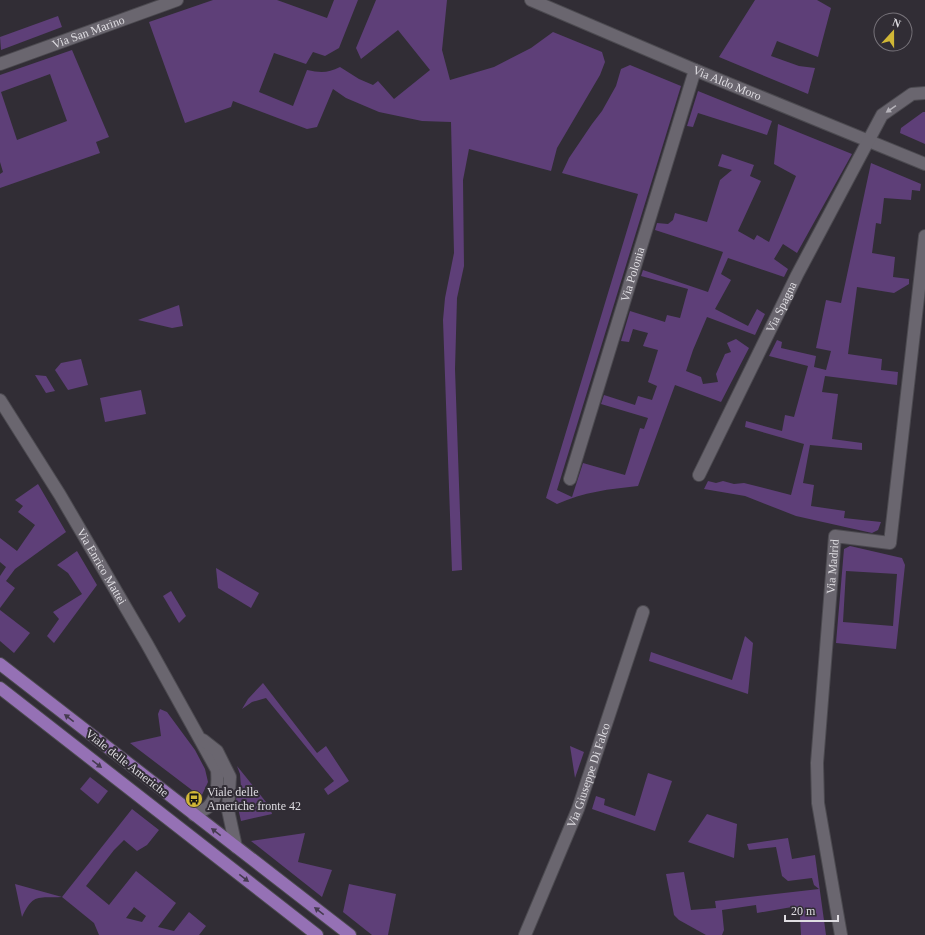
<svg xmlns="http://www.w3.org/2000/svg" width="925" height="935" font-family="'Times New Roman',serif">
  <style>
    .green { fill: #5e3f78; fill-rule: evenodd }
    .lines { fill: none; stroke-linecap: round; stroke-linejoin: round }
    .street-casing { stroke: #4c4a50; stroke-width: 14 }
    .primary-casing { stroke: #4c4a50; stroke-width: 14 }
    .street { stroke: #6a666f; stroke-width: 12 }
    .primary { stroke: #9571b5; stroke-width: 12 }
    .oneway { fill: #b6b3ba }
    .oneway2 { fill: #453b4f }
    .labels { text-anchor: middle; stroke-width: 4; stroke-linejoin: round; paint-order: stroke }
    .street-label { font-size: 12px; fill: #dfdde2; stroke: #312d35 }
    .poi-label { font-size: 12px; fill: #dfdde2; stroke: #312d35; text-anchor: start }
  </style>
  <rect width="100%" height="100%" fill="#312d35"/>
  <g class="green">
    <path d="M213 0H277L327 18 334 0H358L339 48 325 56 313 52 306 64 274 53 259 92 293 106 307 70C321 73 328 73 340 67L359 79 373 85 378 81 394 99 430 70 398 30 361 59 356 48 376 0H447L442 50 450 80 494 67 531 48 553 32 602 52 605 62 600 75 557 148 551 171 469 149 463 180 464 266 457 298 455 369 462 570 452 571 443 320 445 298 454 253 451 122 422 121 379 112 346 98 333 89 317 127 307 129 233 101 231 107 185 123 149 22Z"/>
    <path d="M755 0H817L831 8 818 57 777 41 771 56 799 66 815 68 808 94 719 57Z"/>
    <path d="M58 16 62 27 1 50 0 37Z"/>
    <path d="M72 50 109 137 96 142 100 153 0 188V174L3 172 0 162V75ZM50 74 67 121 17 140 1 92Z"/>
    <path d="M630 65 681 86 557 490 572 497 583 463 625 475 640 428 644 429 648 418 601 404 604 395 635 405 638 396 652 400 657 386 648 382 658 350 643 346 648 333 633 329 629 342 621 341 630 311 665 322 667 315 680 318 688 289 641 276 643 270 708 292 723 252 655 230 657 223 668 224 673 220 675 213 707 222 720 180 732 170 718 166 722 154 754 165 750 176 761 181 738 231 754 240 757 235 769 242 796 176 774 164 778 124 852 154 797 253 783 244 774 259 788 269 784 277 728 258 721 274 731 280 715 309 748 326 757 309 765 314 755 335 707 317 693 350 686 371 701 377 703 384 718 382 716 374 725 354 731 352 727 343 736 339 749 348 721 402 675 385 638 486C609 489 584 492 557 504L546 498 638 194 562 173 569 158 592 124 602 111 616 86 621 69Z"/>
    <path d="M698 91 772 121 767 135 698 113 693 127 687 126Z"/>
    <path d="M923 112H925V144L900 133 901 128Z"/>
    <path d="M871 163 921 184 920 191 912 190 911 200 884 198 881 224 876 223 872 253 895 257 893 277 909 279V284L894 293 857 287 848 354 882 359 881 370 898 372 897 385 825 376 822 392 838 394 832 439 862 443V450L810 445 803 483 814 485 811 506 845 511 844 518 881 522 878 530 872 533 796 516 745 496 704 489 708 481 716 483 723 481 734 484 744 483 791 495 804 444 745 427 746 421 782 431 785 415 794 417 808 366 769 356 777 340 782 342 781 348 816 356 814 367 826 370 831 351 816 348 826 300 841 303Z"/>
    <path d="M179 305 183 326 172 328 138 320Z"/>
    <path d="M81 359 88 385 68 390 55 370 61 363Z"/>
    <path d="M35 375 46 376 55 391 46 393Z"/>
    <path d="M141 390 146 414 105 422 100 398Z"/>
    <path d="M38 484 66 532 15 569 6 581 15 588 0 608V576L6 567 0 562V538L17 551 35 525 18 512 23 506 15 500Z"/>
    <path d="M850 546 902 558 905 565 896 649 836 643 844 549ZM846 571 897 574 893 626 843 622Z"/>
    <path d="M77 551 97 585 54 643 47 636 59 619 53 612 82 594 68 573 57 565Z"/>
    <path d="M216 568 259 593 251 608 218 588Z"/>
    <path d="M171 591 186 616 179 623 163 596Z"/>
    <path d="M0 610 30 633 14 653 0 641Z"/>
    <path d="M745 636 753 643 748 694 649 661 651 652 732 680Z"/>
    <path d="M263 683 317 753 326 746 349 781 328 795 324 789 334 781 266 698 252 702 242 709 248 699Z"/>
    <path d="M160 709 167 712 195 750 205 769 208 782 201 797 130 743 161 736 158 714Z"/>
    <path d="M570 746 584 752 575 778Z"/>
    <path d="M237 766 270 807 272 814 241 821 236 799 241 787 240 774Z"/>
    <path d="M648 773 672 781 655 831 592 809 596 796 605 799 604 805 635 816Z"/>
    <path d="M90 777 108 791 98 804 80 789Z"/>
    <path d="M132 809 159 830 147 845 137 851 124 840 114 850 86 886 109 905 136 871 176 903 158 927 174 931 189 912 206 926 199 935H99L94 923 62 897C38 898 33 893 22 917L15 884 62 897ZM134 907 146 916 142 922 126 918Z"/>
    <path d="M707 814 737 824 734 858 688 842Z"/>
    <path d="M305 833 298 862 332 870 322 897 251 841Z"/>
    <path d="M788 838 792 859 815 855 826 935H801L800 916H794L792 907 757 913 756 905 722 910 724 930 722 935H706L679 920 674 915 666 874 684 872 691 910 716 908 715 901 819 889 814 885 812 878 788 881 782 876 776 847 749 850 747 844Z"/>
    <path d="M349 884 396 894 388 935H372L343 912Z"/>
  </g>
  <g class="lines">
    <g class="street-casing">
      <g id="street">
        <path id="s1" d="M531 0 695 70 925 164"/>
        <path id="s2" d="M0 64 177 0"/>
        <path id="s3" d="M0 400 60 495 147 644 217 770C218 783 218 797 208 807 205 810 198 812 194 815"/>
        <path id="s4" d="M699 475 797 275 882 115 912 94 925 93"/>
        <path id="s5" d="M570 479 695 70"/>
        <path d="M203 740 217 751 230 777 228 810 236 847"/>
        <path id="s6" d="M525 935 578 809 643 612"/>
        <path id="s7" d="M841 935 818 803 817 763 835 536 890 543 925 236"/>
      </g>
    </g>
    <g class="primary-casing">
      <g id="primary">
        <path d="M0 664 350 935"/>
        <path d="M0 688 317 935"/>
      </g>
    </g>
    <use href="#street" class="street"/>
    <use href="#primary" class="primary"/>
  </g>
  <defs><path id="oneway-solid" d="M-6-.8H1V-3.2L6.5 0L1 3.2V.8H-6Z"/></defs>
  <use class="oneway" href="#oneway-solid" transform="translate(891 109) rotate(146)"/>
  <g class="oneway2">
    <use href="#oneway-solid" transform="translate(69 718) rotate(-142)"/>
    <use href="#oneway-solid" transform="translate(97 764) rotate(38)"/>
    <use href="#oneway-solid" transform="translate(216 832) rotate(-142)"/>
    <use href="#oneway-solid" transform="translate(244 878) rotate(38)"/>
    <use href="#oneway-solid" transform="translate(319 911) rotate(-142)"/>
  </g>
  <defs>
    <g id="bus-disc" transform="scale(0.9)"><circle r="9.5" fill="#d1b736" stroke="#312d35"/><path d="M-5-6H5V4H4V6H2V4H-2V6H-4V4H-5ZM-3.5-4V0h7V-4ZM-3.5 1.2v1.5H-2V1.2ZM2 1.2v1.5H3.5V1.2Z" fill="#111"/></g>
  </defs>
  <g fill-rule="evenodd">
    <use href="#bus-disc" x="194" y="799"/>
  </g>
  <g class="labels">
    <g class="street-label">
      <text dy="4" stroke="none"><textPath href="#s2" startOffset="94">Via San Marino</textPath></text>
      <text dy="4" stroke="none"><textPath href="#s1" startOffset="213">Via Aldo Moro</textPath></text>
      <text dy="4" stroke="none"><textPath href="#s5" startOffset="214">Via Polonia</textPath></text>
      <text dy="4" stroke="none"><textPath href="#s4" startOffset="187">Via Spagna</textPath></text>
      <text dy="4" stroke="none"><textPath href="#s3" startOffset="195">Via Enrico Mattei</textPath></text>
      <text dy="4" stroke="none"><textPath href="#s7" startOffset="371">Via Madrid</textPath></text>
      <text transform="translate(127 763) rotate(38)" y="4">Viale delle Americhe</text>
      <text dy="4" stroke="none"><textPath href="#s6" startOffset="172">Via Giuseppe Di Falco</textPath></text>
    </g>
    <g class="poi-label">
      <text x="207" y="796">Viale delle<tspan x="207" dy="14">Americhe fronte 42</tspan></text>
    </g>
  </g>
  <g transform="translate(893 32) rotate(21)"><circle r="19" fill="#312d35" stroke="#77737a"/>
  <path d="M0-3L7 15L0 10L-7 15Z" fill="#d1b736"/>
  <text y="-6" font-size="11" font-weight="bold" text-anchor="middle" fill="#dfdde2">N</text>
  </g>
  <path d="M785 915v6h53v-6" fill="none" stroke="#dfdde2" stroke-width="2"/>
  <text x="791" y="915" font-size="12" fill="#dfdde2" stroke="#312d35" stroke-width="3" paint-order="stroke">20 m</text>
</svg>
